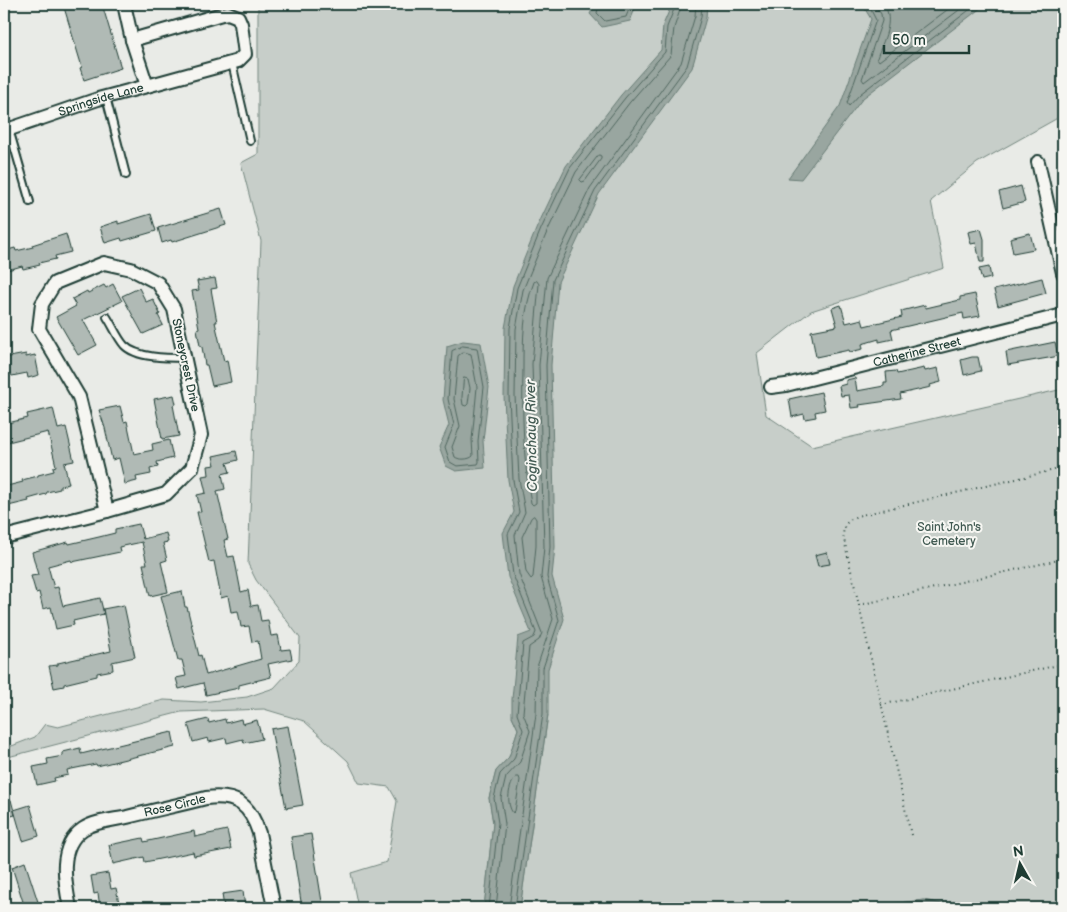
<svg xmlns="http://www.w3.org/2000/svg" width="1067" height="912" font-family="'Balsamiq Sans',sans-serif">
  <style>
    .green { fill: #c7cec9; stroke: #73867e }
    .water { fill: #99a6a0; stroke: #687c75 }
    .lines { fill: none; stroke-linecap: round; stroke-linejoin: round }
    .shore { stroke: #50675f; stroke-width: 1 }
    .building { fill: #b0bab5; stroke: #1f3d34 }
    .service-casing { stroke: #1f3d34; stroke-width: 10 }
    .minor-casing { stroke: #1f3d34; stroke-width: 16 }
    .path { stroke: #1f3d34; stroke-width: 2; stroke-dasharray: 1 4; stroke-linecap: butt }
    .service { stroke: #f6f6f2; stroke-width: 6 }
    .minor { stroke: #f6f6f2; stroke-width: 12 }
    .labels { text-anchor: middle; stroke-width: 4; stroke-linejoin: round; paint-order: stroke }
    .street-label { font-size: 12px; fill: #1f3d34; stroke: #f6f6f2 }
    .park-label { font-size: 12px; fill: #415a52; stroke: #f6f6f2 }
    .water-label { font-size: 14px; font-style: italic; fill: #445c54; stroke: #f6f6f2 }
  </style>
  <rect width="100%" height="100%" fill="#e9ebe7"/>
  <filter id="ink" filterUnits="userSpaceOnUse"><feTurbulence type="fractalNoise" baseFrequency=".02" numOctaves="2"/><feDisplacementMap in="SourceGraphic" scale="10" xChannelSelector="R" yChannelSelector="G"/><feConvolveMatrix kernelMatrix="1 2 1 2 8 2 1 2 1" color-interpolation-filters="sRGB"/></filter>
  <g filter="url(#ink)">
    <path class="green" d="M258 4H1063V115L977 163 931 201 944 268 811 311 757 353 766 415 812 446 1063 389V908H926L924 900 857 908H520L548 715 512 716 518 729 509 757 496 771 489 798 493 823 484 908H358L351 873 387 862 397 801 389 787 359 783 348 761 304 721 264 709 181 712 4 758V749L35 737 45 724 58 727 164 700 201 702 247 697 274 688 299 661 300 638 256 580 248 564 261 241 241 163 258 154Z"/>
    <g class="water">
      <path d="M595 4H637L630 21 602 27 590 14Z"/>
      <path d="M672 4H707L706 18 692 68 599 194 558 282 551 365 555 547 552 576 564 619 548 669V714L520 908H484L493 823 489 798 496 771 509 757 518 729 512 716V699L518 637 531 632 508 577 503 533 514 512 508 480 504 396 505 328 513 286 537 227 566 166 621 95 661 50 663 25Z"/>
      <path d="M862 4H986L863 98 801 179 788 178 840 106 871 19Z"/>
      <path d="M463 341 481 343 489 387 483 441 485 468 456 471 446 466 439 447 449 425 443 400 447 346Z"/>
      <path d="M924 900 960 908H857Z"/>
    </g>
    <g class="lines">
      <g class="shore">
        <path d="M599 4 597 13 605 21 626 17 631 4"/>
        <path d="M868 4 876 20 847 103 849 106 860 94 977 4"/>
        <path d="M875 4 881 14 882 21 862 79 864 82 967 4"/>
        <path d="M884 4C895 22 883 40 877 58L879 61 955 4"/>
        <path d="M599 155 601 156V159L585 181 582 182 580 180Z"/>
        <path d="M537 281 539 284 532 364 536 489V503L533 505 531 503C523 459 522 413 523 369 523 340 523 310 534 282Z"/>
        <path d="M463 346 477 348 484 387 478 441 479 462 478 464 457 466 450 462 445 447 454 425 448 399 452 351Z"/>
        <path d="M464 352 471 354 477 387 472 440 473 456C469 460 459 460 455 457L452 447 460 426 454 399 458 356Z"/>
        <path d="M464 378 468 379 470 388 468 404 466 406 463 405 462 398Z"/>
        <path d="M534 516 536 519V546L533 577 531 579 526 572 522 537 531 518Z"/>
        <path d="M516 777H519L520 780 515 811 513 813C506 804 508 785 516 777Z"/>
        <path d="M489 908 498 823 494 798 500 774 514 759 523 730 517 714 523 643 534 637 536 632 513 575 508 534 519 512 513 480 509 396 510 328 517 288 541 229 570 168 625 98 665 52 667 27 676 4"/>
        <path d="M496 908 505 824 501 798 506 777 520 762 530 731 523 713 529 647 539 640 542 633 519 574 515 535 525 512 519 479 515 396 516 329 523 290 547 232 576 172 630 102 671 55 674 28 682 4"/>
        <path d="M509 908 536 714 537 667 553 619 541 577 544 547 539 365 547 278 590 188 681 63 695 16 696 4"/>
        <path d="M515 908 543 714V668L559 620 547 577 550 547 546 365 553 280 595 191 687 66 701 17 702 4"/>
      </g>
    </g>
    <g class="building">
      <path d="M63 4H102L121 68 84 80 80 68 82 67Z"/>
      <path d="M1021 186 1025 202 1003 208 999 192Z"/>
      <path d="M221 209 226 225 172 242 171 240 162 243 158 228Z"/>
      <path d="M151 214 156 231 122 241 121 238 105 243 100 227 118 221V224Z"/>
      <path d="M981 229 984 239V262H980L976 243 971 244 968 232Z"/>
      <path d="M1030 233 1034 249 1013 253 1010 238Z"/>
      <path d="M66 234 71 252 55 256 56 259 39 263 40 265 23 269 22 266 4 271V251L15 248 16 251 33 247 32 245Z"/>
      <path d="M989 267 991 278 982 280 979 269Z"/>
      <path d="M215 278 217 288 211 289 217 322H215L224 361 227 360 231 382 212 386 207 365H205L202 347 200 346 197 329 199 328 192 291 199 290 197 281Z"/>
      <path d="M1042 278 1046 293 998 306 994 290Z"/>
      <path d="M113 284 122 301 83 320 97 345 78 355 56 317 76 306 72 299 87 291 88 293 104 285 106 288Z"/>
      <path d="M139 288 146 302 153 299 160 314 158 315 163 325 143 334 122 296Z"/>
      <path d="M975 294 980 316 964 319 963 313 891 330 893 339 879 342V339L862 344 863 349 850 352 849 350 816 357 811 331 837 326 832 308 841 305 846 323 862 319 864 326 902 317 901 311 925 305 926 308 960 300V297Z"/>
      <path d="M1055 342 1058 355 1054 357 1008 365 1006 352Z"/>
      <path d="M26 354V357L35 355 39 375 28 378 27 373 12 376 11 374 4 375V358Z"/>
      <path d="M972 357H978L981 371 964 375 961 360Z"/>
      <path d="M924 368 925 371 938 368 941 382 930 385 931 387 900 394 901 399 859 405 860 407 851 408 849 395 841 396 839 386 846 384V380L855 378 857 391 884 386V383H887L886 372 896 371 897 374Z"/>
      <path d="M821 392 825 410 815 412 816 417 805 419 804 414 792 417 789 399Z"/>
      <path d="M174 395 176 404 173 405 179 436 162 439 154 399Z"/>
      <path d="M120 406 124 422 127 421 134 454 153 450 152 444 169 440 173 458 157 462 158 467 150 469 151 474 136 477 137 481 125 484 119 458 112 460 105 428 99 410Z"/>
      <path d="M53 408 58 429 66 427 74 461 64 463 69 484 60 486V489L47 492 46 494 28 499 29 501 4 507V489L7 488V486L23 482 22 480 38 476V475L54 471 53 467 56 466 48 432 4 443V424L28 418 27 414Z"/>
      <path d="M236 451 238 460 227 463 230 472 222 474 225 489 217 491 228 539 224 540 228 557 234 556 241 592 248 590 251 606 258 605 261 621 268 620 271 636 278 635 281 650 290 649 292 659 268 664 271 677 239 685V688L206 695 203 683 179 689 176 678 186 676 182 660H178L161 596 182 591 185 607H187L199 656 201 655 206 675 261 659 258 641 252 642 249 626 241 627 238 611 231 612 228 596 221 598 214 561 209 562 197 512H201L197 495 206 493 202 476 209 475 208 466 215 465 213 456Z"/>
      <path d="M139 524 143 539 166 533 168 542 163 543 167 560 161 562 168 592 150 596 143 564H147L142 542 119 547 120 552 72 562 71 560 48 566 54 588 58 587 63 606 100 598 104 614 73 621 74 625 56 629 51 607 43 609 39 592 36 593 31 576 38 575 32 552 68 542 69 544 99 537 115 533V529Z"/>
      <path d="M827 552 830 564 818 566 815 555Z"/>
      <path d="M124 605 135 657 112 662 113 670 97 673V676L64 684V686L54 688 49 666 58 665V663L111 651 103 609Z"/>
      <path d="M208 719 209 723 225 719 226 723 241 719 242 724 257 720 262 739 244 743 243 739 227 743 226 738 209 742 208 738 193 742 188 724Z"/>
      <path d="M288 726 303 805 286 808 271 729Z"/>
      <path d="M172 732 175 747 97 766 96 764 67 770 68 775 54 778 55 781 37 785 33 767 48 764 47 759 63 756V752L80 748 81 754Z"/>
      <path d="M11 800 15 815 4 818V802Z"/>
      <path d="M30 805 39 836 23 841 14 810Z"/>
      <path d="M227 830 231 849 194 856 193 852 145 862 144 857 113 864 109 845 143 838 144 842 194 831 195 837Z"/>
      <path d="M311 834 323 908H302L291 837Z"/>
      <path d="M25 862 40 908H25L12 867Z"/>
      <path d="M108 873 111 889 116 888 120 908H100L98 893 94 894 91 876Z"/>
      <path d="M243 891 245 908H224L222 894Z"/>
    </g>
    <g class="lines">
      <g class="service-casing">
        <g id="service">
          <path d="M232 63 250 141"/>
          <path d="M106 97 126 175"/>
          <path d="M9 129 30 202"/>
          <path d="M107 317C113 326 117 337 124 345 136 358 168 358 185 358"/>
        </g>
      </g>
      <g class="minor-casing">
        <g id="minor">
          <path d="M132 40 222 14 228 13 238 17 241 24 245 54 238 61 147 86"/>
          <path id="s1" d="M4 131 98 99 147 86 132 40 124 4"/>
          <path d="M1038 162 1063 273"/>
          <path d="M104 263 131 269 158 283 174 309 201 435 192 468 166 494 107 511 79 397 39 329 42 304 55 283Z"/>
          <path id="s2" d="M771 387 786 385 1063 315"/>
          <path d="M4 537 107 511"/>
          <path id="s3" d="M70 908C65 883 57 847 83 829 95 821 114 820 127 817 154 810 180 805 206 798 237 794 250 805 259 833L274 908"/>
        </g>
      </g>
      <g class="path">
        <path d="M859 605 1063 559"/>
        <path d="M881 705 1063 664"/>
        <path d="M911 835 843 535C844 524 848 520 857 516L1063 468"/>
      </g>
      <use href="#service" class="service"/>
      <use href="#minor" class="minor"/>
    </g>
  </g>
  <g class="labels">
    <g class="street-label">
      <text dy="4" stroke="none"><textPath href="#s1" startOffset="102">Springside Lane</textPath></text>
      <text dy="4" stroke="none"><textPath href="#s2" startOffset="150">Catherine Street</textPath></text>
      <text transform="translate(186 365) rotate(78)" y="4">Stoneycrest Drive</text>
      <text dy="4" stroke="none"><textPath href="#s3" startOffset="180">Rose Circle</textPath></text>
    </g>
    <g class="park-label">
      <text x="949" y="531">Saint John's<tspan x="949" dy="14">Cemetery</tspan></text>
    </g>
    <g class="water-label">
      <text transform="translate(531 436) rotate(-91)" y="5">Coginchaug River</text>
    </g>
  </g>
  <rect width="1067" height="912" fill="none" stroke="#f6f6f2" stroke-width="20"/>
  <rect x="10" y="10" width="1047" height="892" fill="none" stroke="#1f3d34" stroke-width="2" filter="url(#ink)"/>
  <g transform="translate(1020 864) rotate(352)" stroke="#f6f6f2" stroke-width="4" paint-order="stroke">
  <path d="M0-4L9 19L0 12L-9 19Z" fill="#1f3d34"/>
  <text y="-8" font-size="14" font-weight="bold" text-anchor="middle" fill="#1f3d34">N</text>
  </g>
  <path d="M884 45v8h85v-8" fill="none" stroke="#1f3d34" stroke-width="2.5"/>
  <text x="892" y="45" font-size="15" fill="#1f3d34" stroke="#f6f6f2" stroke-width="4" paint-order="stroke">50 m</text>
</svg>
